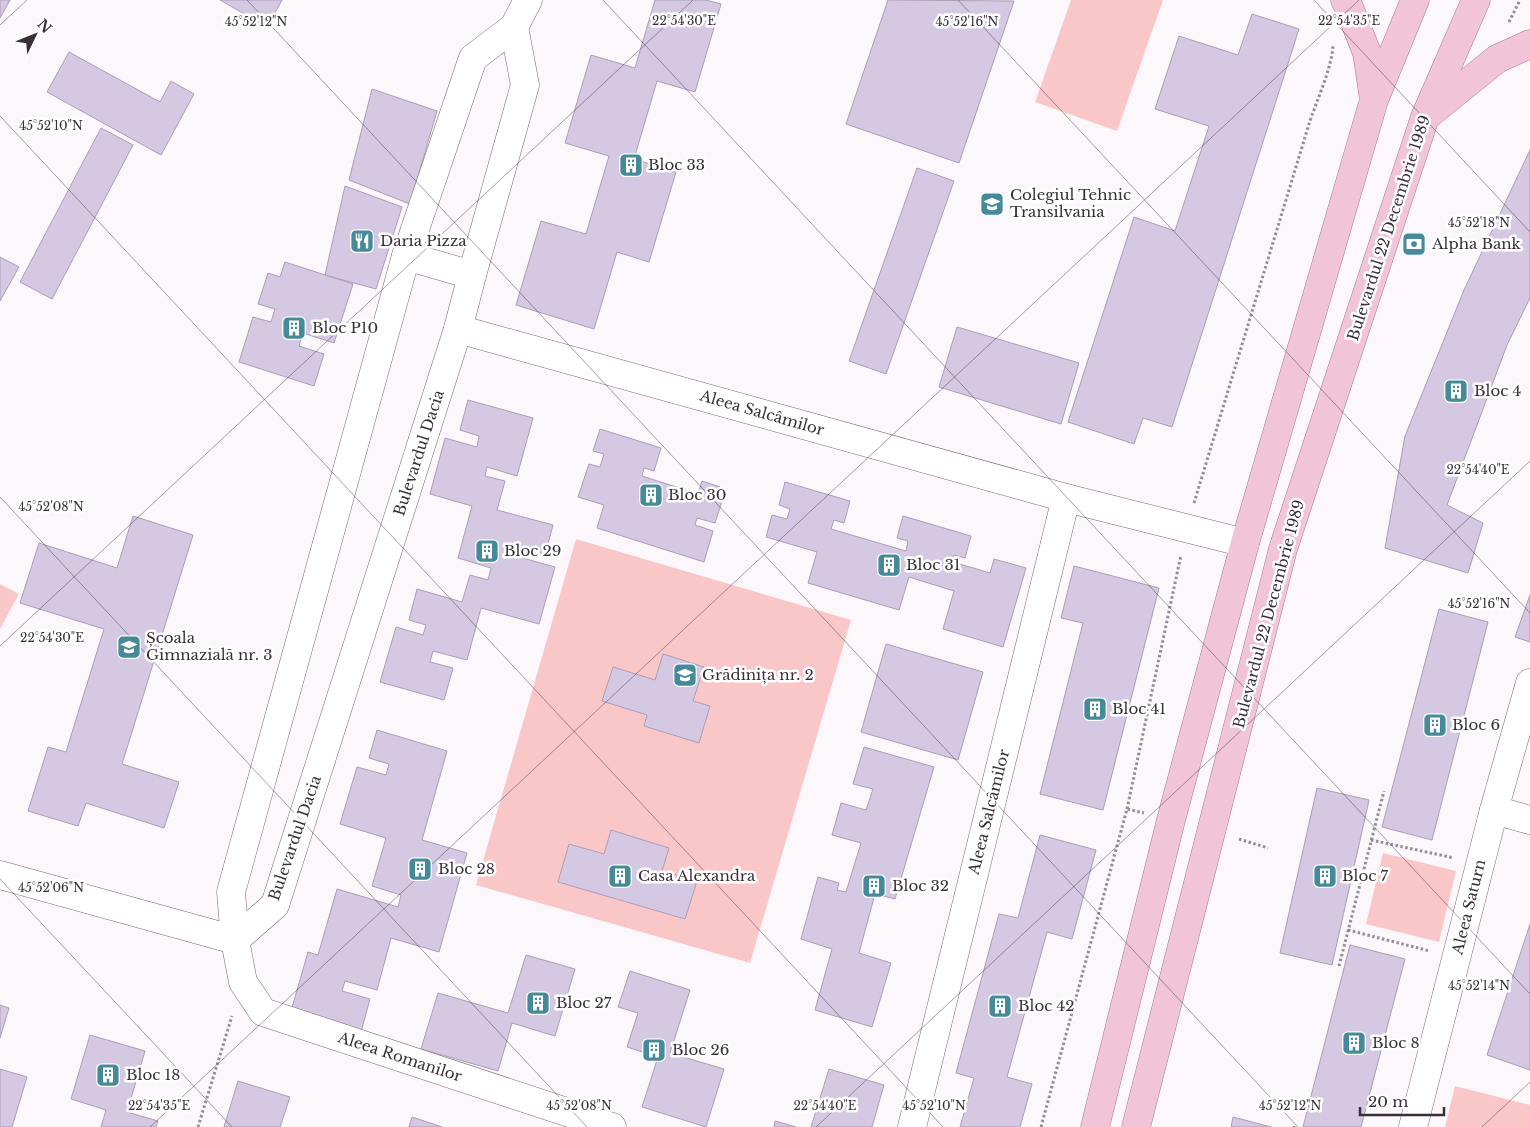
<svg xmlns="http://www.w3.org/2000/svg" width="1530" height="1127" font-family="'Libre Baskerville',serif">
  <style>
    .green { fill: #fac7c8 }
    .building { fill: #d5c8e3; stroke: #aa9db7 }
    .lines { fill: none; stroke-linecap: round; stroke-linejoin: round }
    .minor-casing { stroke: #7c6679; stroke-width: 29 }
    .major-casing { stroke: #aa788e; stroke-width: 29 }
    .path { stroke: #948c93; stroke-width: 3; stroke-dasharray: 2.5 2.5; stroke-linecap: butt }
    .minor { stroke: #fff; stroke-width: 28 }
    .major { stroke: #f1c5d7; stroke-width: 28 }
    .ticks { fill: none; stroke: #392f38; stroke-width: 1; stroke-opacity: 0.45 }
    .labels { text-anchor: middle; stroke-width: 5; stroke-linejoin: round; paint-order: stroke }
    .poi-label { font-size: 15px; fill: #392f38; stroke: #fff; text-anchor: start }
    .street-label { font-size: 15px; fill: #392f38; stroke: #fff }
    .ticks-label { font-size: 12px; text-anchor: middle; fill: #392f38; stroke: #fff; stroke-width: 5; stroke-linejoin: round; paint-order: stroke }
  </style>
  <rect width="100%" height="100%" fill="#fcf7fb"/>
  <g class="green">
    <path d="M1071 0H1163L1117 131 1035 102Z"/>
    <path d="M576 539 851 620 750 963 476 885Z"/>
    <path d="M0 584 19 594 0 629Z"/>
    <path d="M1383 853 1456 871 1439 942 1366 924Z"/>
    <path d="M1455 1086 1530 1105V1127H1445Z"/>
  </g>
  <g class="building">
    <path d="M0 0H10L0 18Z"/>
    <path d="M220 0H282L267 27Z"/>
    <path d="M655 0H706L721 4 695 92 657 81 634 159 676 172 649 262 617 252 594 329 516 305 541 221 586 234 609 156 565 143 591 55 635 68Z"/>
    <path d="M888 0 1014 1 959 163 846 124Z"/>
    <path d="M1252 14 1299 29 1172 427 1143 418 1134 444 1068 422 1134 217 1175 231 1209 126 1155 109 1179 36 1238 55Z"/>
    <path d="M69 52 160 102 171 81 194 94 161 155 47 92Z"/>
    <path d="M372 89 437 111 410 204 349 180Z"/>
    <path d="M101 128 133 145 52 299 20 282Z"/>
    <path d="M1530 150V298L1507 345 1447 505 1483 523 1468 573 1385 548 1405 436 1464 290Z"/>
    <path d="M917 168 954 181 886 374 849 361Z"/>
    <path d="M345 186 402 207 376 289 325 275Z"/>
    <path d="M0 257 19 267 0 301Z"/>
    <path d="M285 262 353 284 334 343 303 333 299 346 324 354 314 386 239 362 253 317 271 322 275 309 258 304 268 273 280 277Z"/>
    <path d="M957 327 1079 363 1061 424 939 387Z"/>
    <path d="M468 400 533 418 517 476 487 467 485 476 505 481 497 510 553 525 545 555 514 547 512 555 555 567 539 624 481 608 467 660 433 651 430 662 453 668 444 700 380 682 396 627 423 635 426 625 409 620 417 589 462 602 470 575 488 580 491 568 458 558 472 506 430 494 445 438 477 447 479 436 460 430Z"/>
    <path d="M600 429 661 448 654 471 644 468 642 476 698 494 702 481 726 489 715 523 697 518 695 525 713 531 704 562 597 528 604 505 578 497 589 464 600 467 604 454 593 451Z"/>
    <path d="M785 482 850 501 844 523 834 520 831 529 906 551 908 541 897 538 903 516 971 536 965 558 954 555 953 562 990 573 994 559 1026 568 1003 647 943 629 954 591 909 577 899 610 808 583 817 552 766 537 772 515 787 519 790 509 779 505Z"/>
    <path d="M133 516 193 535 122 764 179 782 164 828 86 803 78 826 28 811 48 747 66 752 104 629 20 603 39 543 117 568Z"/>
    <path d="M1074 566 1159 588 1103 810 1040 794 1083 623 1061 618Z"/>
    <path d="M1530 595V642L1515 637Z"/>
    <path d="M1439 609 1488 622 1432 840 1382 827Z"/>
    <path d="M886 644 983 672 958 760 861 732Z"/>
    <path d="M663 654 704 667 693 701 710 706 699 743 644 726 647 715 602 701 613 667 655 680Z"/>
    <path d="M377 730 447 751 422 840 467 853 439 952 391 938 377 990 345 981 342 991 370 999 361 1032 291 1011 308 952 318 955 337 889 398 907 401 895 372 886 386 838 340 824 357 767 386 775 389 764 369 758Z"/>
    <path d="M864 747 934 767 895 899 875 894 859 953 891 963 872 1027 815 1010 832 949 801 939 818 877 839 883 837 890 846 892 861 843 832 835 841 803 866 810 873 789 853 784Z"/>
    <path d="M1317 788 1369 800 1332 965 1280 953Z"/>
    <path d="M611 830 669 848 662 871 697 881 685 919 558 882 569 844 604 854Z"/>
    <path d="M1040 835 1096 850 1072 939 1047 932 1007 1077 1032 1084 1020 1127H960L974 1078 956 1073 999 914 1018 918Z"/>
    <path d="M1530 924V1070L1487 1055Z"/>
    <path d="M1350 945 1405 959 1361 1127H1303Z"/>
    <path d="M526 955 575 969 555 1036 512 1023 498 1071 421 1049 438 993 508 1013Z"/>
    <path d="M630 971 690 990 670 1053 724 1069 706 1127 642 1107 658 1057 627 1047 638 1013 618 1007Z"/>
    <path d="M0 1005 9 1008 0 1038Z"/>
    <path d="M90 1035 145 1051 127 1112 158 1121 156 1127H101L106 1110 71 1099Z"/>
    <path d="M0 1069 27 1077 12 1127H0Z"/>
    <path d="M829 1069 884 1085 872 1127H811Z"/>
    <path d="M238 1081 290 1097 280 1127H224Z"/>
    <path d="M412 1117 442 1127H409Z"/>
    <path d="M1233 1117 1271 1127H1231Z"/>
    <path d="M775 1121 796 1127H774Z"/>
  </g>
  <g class="lines">
    <g class="minor-casing">
      <g id="minor">
        <path d="M528 0 514 27 473 58 406 256 231 892 235 940 243 982 263 1012 612 1127"/>
        <path d="M406 256 472 275"/>
        <path d="M458 329 1066 498 1245 543"/>
        <path d="M1494 810 1530 820"/>
        <path d="M0 875 235 940"/>
        <path d="M235 940 275 905 458 329 472 275 525 85 514 27"/>
        <path d="M912 1127 1066 498"/>
        <path d="M1413 1127 1494 810 1530 683"/>
      </g>
    </g>
    <g class="major-casing">
      <g id="major">
        <path d="M1345 0 1349 7 1367 53 1374 100"/>
        <path d="M1430 113 1497 59 1530 44"/>
        <path d="M1095 1127 1171 820 1245 543 1374 100 1415 0"/>
        <path d="M1136 1127 1283 549 1425 117 1476 0"/>
      </g>
    </g>
    <g class="path">
      <path d="M1509 22 1520 0"/>
      <path d="M1194 503 1309 124C1316 102 1332 68 1333 45"/>
      <path d="M1127 809 1181 555"/>
      <path d="M1239 839 1268 848"/>
      <path d="M1371 840 1454 858"/>
      <path d="M1348 930 1430 951"/>
      <path d="M1339 966 1384 791"/>
      <path d="M198 1127 232 1016"/>
      <path d="M1041 1127 1127 809 1144 813"/>
      <path d="M1294 1127V1126"/>
    </g>
    <use href="#minor" class="minor"/>
    <use href="#major" class="major"/>
  </g>
  <path class="ticks" d="M247 0 1298 1127M603 0 1530 994M958 0 1530 613M1314 0 1530 232M0 25 27 0M0 116 943 1127M0 497 587 1127M0 646 693 0M0 879 232 1127M150 1127 1359 0M816 1127 1530 461M1482 1127 1530 1082"/>
  <defs>
    <g id="building-square" transform="scale(1.25)"><rect x="-9" y="-9" width="18" height="18" rx="4" fill="#468a99" stroke="#fff"/><path d="M-4-6H4V6H1V3H-1V6H-4ZM-2.5-4.3h1.7v1.8h-1.7ZM.8-4.3h1.7v1.8H.8ZM-2.5-1h1.7V.8h-1.7ZM.8-1h1.7V.8H.8Z" fill="#fff"/></g>
    <g id="university-square" transform="scale(1.25)"><rect x="-9" y="-9" width="18" height="18" rx="4" fill="#468a99" stroke="#fff"/><path d="M0-5L7-2L0 1L-7-2ZM-4 1L0 2.5L4 1V4Q0 6-4 4Z" fill="#fff"/></g>
    <g id="restaurant-square" transform="scale(1.25)"><rect x="-9" y="-9" width="18" height="18" rx="4" fill="#468a99" stroke="#fff"/><path d="M-5-6h1v4h1v-4h1v4h1v-4h1v5L-1.5 .5V6h-2V.5L-5-1ZM5-6V6H3V1.5H1.5Q1.5-4 5-6Z" fill="#fff"/></g>
    <g id="bank-square" transform="scale(1.25)"><rect x="-9" y="-9" width="18" height="18" rx="4" fill="#468a99" stroke="#fff"/><path d="M-6-4H6V4H-6ZM0-2.3a2.3 2.3 0 1 0 0 4.6a2.3 2.3 0 1 0 0-4.6Z" fill="#fff"/></g>
    <g id="school-square" transform="scale(1.25)"><rect x="-9" y="-9" width="18" height="18" rx="4" fill="#468a99" stroke="#fff"/><path d="M0-5L7-2L0 1L-7-2ZM-4 1L0 2.5L4 1V4Q0 6-4 4Z" fill="#fff"/></g>
  </defs>
  <g fill-rule="evenodd">
    <use href="#building-square" x="631" y="165"/>
    <use href="#university-square" x="992" y="204"/>
    <use href="#restaurant-square" x="362" y="241"/>
    <use href="#bank-square" x="1414" y="244"/>
    <use href="#building-square" x="294" y="328"/>
    <use href="#building-square" x="1456" y="391"/>
    <use href="#building-square" x="651" y="495"/>
    <use href="#building-square" x="487" y="551"/>
    <use href="#building-square" x="889" y="565"/>
    <use href="#school-square" x="129" y="647"/>
    <use href="#school-square" x="685" y="675"/>
    <use href="#building-square" x="1095" y="709"/>
    <use href="#building-square" x="1435" y="725"/>
    <use href="#building-square" x="420" y="869"/>
    <use href="#building-square" x="620" y="876"/>
    <use href="#building-square" x="1325" y="876"/>
    <use href="#building-square" x="874" y="886"/>
    <use href="#building-square" x="538" y="1003"/>
    <use href="#building-square" x="1000" y="1006"/>
    <use href="#building-square" x="1354" y="1043"/>
    <use href="#building-square" x="654" y="1050"/>
    <use href="#building-square" x="108" y="1075"/>
  </g>
  <g class="labels">
    <g class="poi-label">
      <text x="648" y="170">Bloc 33</text>
      <text x="1010" y="200">Colegiul Tehnic<tspan x="1010" dy="17">Transilvania</tspan></text>
      <text x="380" y="246">Daria Pizza</text>
      <text x="1432" y="249">Alpha Bank</text>
      <text x="312" y="333">Bloc P10</text>
      <text x="1474" y="396">Bloc 4</text>
      <text x="668" y="500">Bloc 30</text>
      <text x="504" y="556">Bloc 29</text>
      <text x="906" y="570">Bloc 31</text>
      <text x="146" y="643">Școala<tspan x="146" dy="17">Gimnazială nr. 3</tspan></text>
      <text x="702" y="680">Grădinița nr. 2</text>
      <text x="1112" y="714">Bloc 41</text>
      <text x="1452" y="730">Bloc 6</text>
      <text x="438" y="874">Bloc 28</text>
      <text x="638" y="881">Casa Alexandra</text>
      <text x="1342" y="881">Bloc 7</text>
      <text x="892" y="891">Bloc 32</text>
      <text x="556" y="1008">Bloc 27</text>
      <text x="1018" y="1011">Bloc 42</text>
      <text x="1372" y="1048">Bloc 8</text>
      <text x="672" y="1055">Bloc 26</text>
      <text x="126" y="1080">Bloc 18</text>
    </g>
    <g class="street-label">
      <text transform="translate(1389 228) rotate(-72)" y="5">Bulevardul 22 Decembrie 1989</text>
      <text transform="translate(762 413) rotate(16)" y="5">Aleea Salcâmilor</text>
      <text transform="translate(419 453) rotate(-72)" y="5">Bulevardul Dacia</text>
      <text transform="translate(1269 614) rotate(-75)" y="5">Bulevardul 22 Decembrie 1989</text>
      <text transform="translate(989 812) rotate(-76)" y="5">Aleea Salcâmilor</text>
      <text transform="translate(295 838) rotate(-71)" y="5">Bulevardul Dacia</text>
      <text transform="translate(1469 907) rotate(-76)" y="5">Aleea Saturn</text>
      <text transform="translate(400 1057) rotate(18)" y="5">Aleea Romanilor</text>
    </g>
  </g>
  <g class="ticks-label">
    <text x="684" y="25">22°54'30"E</text>
    <text x="1349" y="25">22°54'35"E</text>
    <text x="256" y="26">45°52'12"N</text>
    <text x="967" y="26">45°52'16"N</text>
    <text x="51" y="130">45°52'10"N</text>
    <text x="1479" y="227">45°52'18"N</text>
    <text x="1478" y="474">22°54'40"E</text>
    <text x="51" y="511">45°52'08"N</text>
    <text x="1479" y="608">45°52'16"N</text>
    <text x="52" y="642">22°54'30"E</text>
    <text x="51" y="892">45°52'06"N</text>
    <text x="1479" y="990">45°52'14"N</text>
    <text x="579" y="1110">45°52'08"N</text>
    <text x="934" y="1110">45°52'10"N</text>
    <text x="1290" y="1110">45°52'12"N</text>
    <text x="159" y="1110">22°54'35"E</text>
    <text x="825" y="1110">22°54'40"E</text>
  </g>
  <g transform="translate(35 35) rotate(47)" stroke="#ffffff" stroke-width="4" paint-order="stroke">
  <path d="M0-4L9 19L0 12L-9 19Z" fill="#392f38"/>
  <text y="-8" font-size="14" font-weight="bold" text-anchor="middle" fill="#392f38">N</text>
  </g>
  <path d="M1360 1107v8h84v-8" fill="none" stroke="#392f38" stroke-width="2.5"/>
  <text x="1368" y="1107" font-size="15" fill="#392f38" stroke="#ffffff" stroke-width="4" paint-order="stroke">20 m</text>
</svg>
